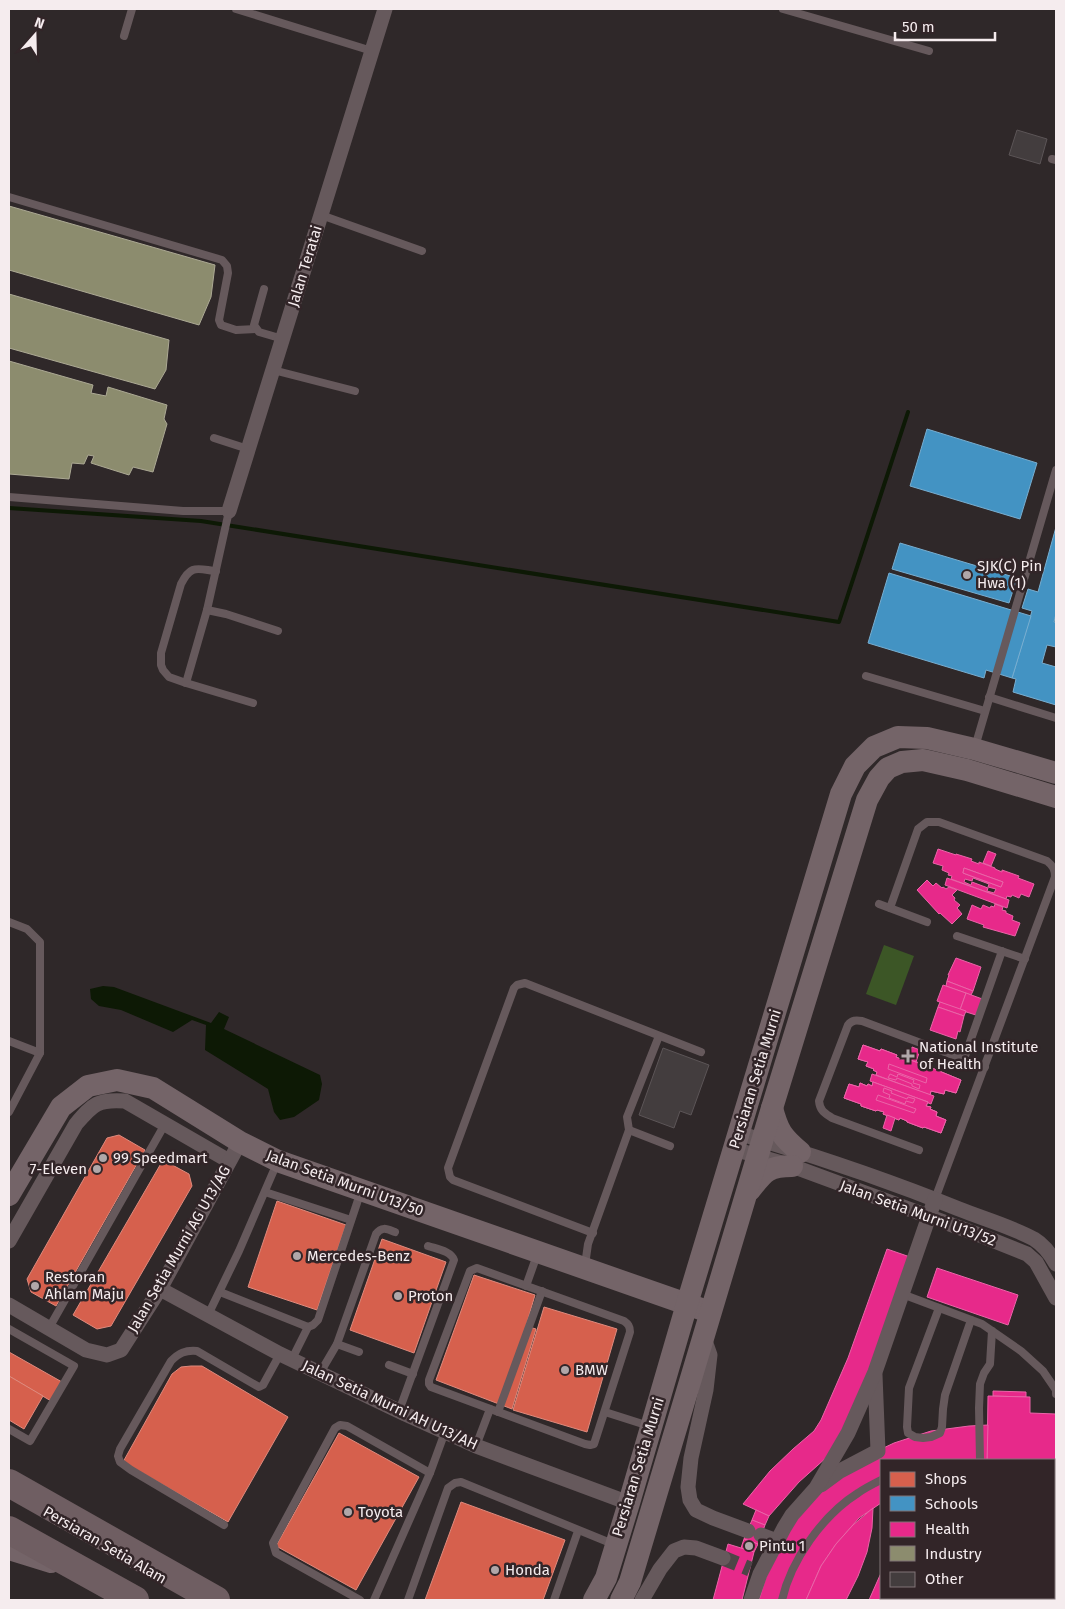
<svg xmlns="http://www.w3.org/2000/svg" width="1065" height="1609" font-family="'Fira Sans',sans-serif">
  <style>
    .green { fill: #3c5626 }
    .water { fill: #0d1905 }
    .shops { fill: #d6604d; stroke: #df8a7d }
    .schools { fill: #4393c3; stroke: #78aed0 }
    .health { fill: #e7298a; stroke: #eb64a8; fill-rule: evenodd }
    .industry { fill: #8c8c6e; stroke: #aca994 }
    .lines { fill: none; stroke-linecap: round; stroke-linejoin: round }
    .stream { stroke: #0d1905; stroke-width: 4 }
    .building { fill: #433d3e; stroke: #5c5557 }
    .street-tunnel { stroke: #4d4547; stroke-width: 15; stroke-dasharray: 15 8; stroke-linecap: butt }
    .lane { stroke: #66595c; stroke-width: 8 }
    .street { stroke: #66595c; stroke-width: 15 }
    .secondary { stroke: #746468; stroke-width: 22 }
    .highway { stroke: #6f5e62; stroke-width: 28 }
    .poi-dot { fill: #b0a7a9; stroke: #322528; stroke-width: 2 }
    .labels { text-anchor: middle; stroke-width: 5; stroke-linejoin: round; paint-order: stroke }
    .street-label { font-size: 15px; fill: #f5ecee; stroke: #322528 }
    .poi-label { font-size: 15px; fill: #f5ecee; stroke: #322528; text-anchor: start }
  </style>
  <rect width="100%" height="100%" fill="#2f2829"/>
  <path class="green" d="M884 945 914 956 896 1005 866 994Z"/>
  <path class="water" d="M103 986 114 987 211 1023 219 1012 229 1017 224 1029 320 1075 322 1084 319 1100 294 1117 280 1120 274 1112 268 1089 205 1050 206 1025 192 1020 173 1032 121 1010 99 1006 91 999 90 989Z"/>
  <g class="shops">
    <path d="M119 1135 145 1150 56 1306 31 1292 27 1279 107 1138Z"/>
    <path d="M163 1160 189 1174 192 1186 111 1326 97 1329 73 1315Z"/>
    <path d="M277 1201 346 1225 317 1310 248 1287Z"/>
    <path d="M382 1239 446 1262 414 1353 350 1330Z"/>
    <path d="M474 1275 535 1295 526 1326 536 1329 512 1409 436 1380Z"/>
    <path d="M544 1307 617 1329 587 1432 513 1410Z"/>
    <path d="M9 1352 62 1382 51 1401 9 1376Z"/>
    <path d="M191 1366H202L288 1417 228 1522 123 1462 172 1374 181 1367Z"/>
    <path d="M9 1376 43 1396 24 1429 9 1420Z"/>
    <path d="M339 1433 419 1477 356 1590 276 1546Z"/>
    <path d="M461 1502 565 1540 543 1600H425Z"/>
  </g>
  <g class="schools">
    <path d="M927 429 1037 463 1020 519 910 486Z"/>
    <path d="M1056 527V614L1054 622H1056V647L1047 645 1042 663 1056 667V705L1013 692 1016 679 1012 678 1032 611 1022 608 1028 589 1038 592Z"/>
    <path d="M900 543 1017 578 1009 603 892 569Z"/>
    <path d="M889 573 1031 616 1012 678 986 670 984 678 868 643Z"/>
  </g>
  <g class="health">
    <path d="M938 849 956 855V854L972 859 971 861 979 864V862L995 868V869L1002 872V870L1019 876 1018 878 1034 884 1029 897 1021 894 1019 898 1012 895 1011 897 1007 896 1006 899 951 879 952 876 948 875 949 873 942 870 943 866 933 863ZM964 868 1003 882 1001 887 963 873ZM973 878 989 884 988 887 996 889 994 893 987 891 988 888 972 882 971 885 964 882 965 879 972 881Z"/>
    <path d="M988 851 996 854 991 866 983 863Z"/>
    <path d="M964 868 1003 882 1001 887 963 873Z"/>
    <path d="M947 878 1009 900 1007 908 945 885Z"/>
    <path d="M927 880 933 886 936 883 942 888 943 887 946 889 949 887 957 890 952 895 955 898 954 900 960 905 957 908 962 914 952 924 940 913 939 914 917 890Z"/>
    <path d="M995 904 1003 907 1002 910 1006 911V913L1013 916 1012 920 1020 923 1015 936 983 927 984 925 967 919 972 905 981 909 983 905 990 908 991 906 994 907Z"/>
    <path d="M956 958 981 967 973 991 947 981 949 975H948Z"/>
    <path d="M947 981 973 991 971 995 946 986Z"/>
    <path d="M943 985 966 993 960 1010 937 1001Z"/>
    <path d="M966 993 985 1000 979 1016 960 1010Z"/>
    <path d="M940 1002 966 1011 964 1016 938 1007Z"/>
    <path d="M938 1007 964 1016 960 1032 958 1031 956 1039 930 1030Z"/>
    <path d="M863 1045 880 1051 881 1049 897 1055 896 1057 903 1060 904 1058 916 1062 920 1063 919 1065 927 1068V1066L961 1080 956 1093 945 1090 944 1094 931 1091 930 1095 876 1075 877 1072 873 1070 874 1069 866 1066 868 1062 858 1059ZM889 1064 927 1078 926 1083 888 1069Z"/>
    <path d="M863 1045 880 1051 881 1049 897 1055 896 1057 903 1060 904 1058 916 1062 920 1063 919 1065 927 1068V1066L961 1080 956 1093 945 1090 944 1094 931 1091 930 1095 876 1075 877 1072 873 1070 874 1069 866 1066 868 1062 858 1059ZM890 1074 897 1077 898 1074 914 1080 913 1083 920 1085 919 1089 912 1086V1084L897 1078 896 1080 888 1078Z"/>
    <path d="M912 1047 920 1050 916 1062 908 1059Z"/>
    <path d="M889 1064 927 1078 926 1083 888 1069Z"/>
    <path d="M872 1074 934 1096 931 1104 870 1081Z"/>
    <path d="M873 1082 928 1102 926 1106 931 1107 930 1109 937 1112 936 1116 946 1120 941 1133 924 1127 923 1128 907 1122V1121L900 1118 899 1120 883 1114 884 1112 877 1110 876 1111 861 1106V1104L844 1098 849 1084 859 1087 860 1083 867 1086 868 1084 872 1086ZM878 1095 916 1109 914 1113 876 1100Z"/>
    <path d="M873 1082 928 1102 926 1106 931 1107 930 1109 937 1112 936 1116 946 1120 941 1133 924 1127 923 1128 907 1122V1121L900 1118 899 1120 883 1114 884 1112 877 1110 876 1111 861 1106V1104L844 1098 849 1084 859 1087 860 1083 867 1086 868 1084 872 1086ZM884 1088 892 1091 891 1093 907 1099 908 1097 915 1099 913 1103 906 1101 905 1104 889 1098 890 1095 883 1092Z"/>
    <path d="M878 1095 916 1109 914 1113 876 1100Z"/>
    <path d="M887 1115 895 1118 891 1131 883 1128Z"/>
    <path d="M887 1249 913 1258 841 1442 827 1457 799 1482 769 1516 743 1504 770 1471 793 1449 814 1431 821 1420 848 1358Z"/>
    <path d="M937 1268 1018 1295 1008 1325 927 1297Z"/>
    <path d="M993 1391 1026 1392V1397L993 1396Z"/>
    <path d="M988 1396 1030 1397V1413L1056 1414V1523H1054V1460H987Z"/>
    <path d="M988 1425 987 1460H881V1503L859 1518 836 1544 821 1566 806 1600H759L766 1577 792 1526 816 1496 877 1451 894 1443 931 1431 969 1426Z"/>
    <path d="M873 1508 872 1528 867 1552 858 1576 846 1600H806L821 1566 836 1544 853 1525Z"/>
    <path d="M756 1510 769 1516 765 1525 752 1520Z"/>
    <path d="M752 1520 765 1525 758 1544 744 1539Z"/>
    <path d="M1056 1534V1600H1019L1017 1598H1054V1536Z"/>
    <path d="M744 1539 758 1544 754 1552 741 1548Z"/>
    <path d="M728 1544 754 1552 742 1600H713Z"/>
    <path d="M881 1573V1598H919L918 1600H869Z"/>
    <path d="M948 1598H991L997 1600H944Z"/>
  </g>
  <g class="industry">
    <path d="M9 206 215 265 211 297 199 325 9 270Z"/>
    <path d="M9 294 169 340 166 370 155 389 9 348Z"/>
    <path d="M9 361 93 385 91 393 106 396 108 387 167 405 164 419 167 424 153 472 133 467 129 475 91 463 94 456 88 455 84 464 72 463 69 479 9 474Z"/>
  </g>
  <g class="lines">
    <path class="stream" d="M9 508 201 521 839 622 908 412"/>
  </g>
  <g class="building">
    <path d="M1017 130 1047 139 1040 164 1009 155Z"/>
    <path d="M663 1048 709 1065 691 1115 680 1111 674 1128 639 1115Z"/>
  </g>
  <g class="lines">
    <path class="street-tunnel" d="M723 1558 750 1569"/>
    <g class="lane">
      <path d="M236 9 372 51"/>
      <path d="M783 9 929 51"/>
      <path d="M124 36 132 9"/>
      <path d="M1052 159 1056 160"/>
      <path d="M9 197 222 260 227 266 228 273 219 320 221 325 236 330 256 329"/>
      <path d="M321 215 422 251"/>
      <path d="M264 289 254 325 259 332 283 339"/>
      <path d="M273 370 355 391"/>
      <path d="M214 438 248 449"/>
      <path d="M9 497 183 511H229L207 610 226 614 278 631"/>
      <path d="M216 571C197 569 191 564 181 584L161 653V665L163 670 169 677 186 683 253 703"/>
      <path d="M866 676 985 711"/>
      <path d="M186 683 207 610"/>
      <path d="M989 697 1056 718"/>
      <path d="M975 747 1056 470"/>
      <path d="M879 904 927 922"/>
      <path d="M890 908 918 829 927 822H939L1047 861C1053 866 1055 869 1055 877L935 1199"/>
      <path d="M9 922 27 929 40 942V1053L9 1112"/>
      <path d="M957 936 1025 959"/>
      <path d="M9 1041 40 1053"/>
      <path d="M964 1059 1002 951"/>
      <path d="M629 1130 670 1146"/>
      <path d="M919 1150 832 1118C825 1113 820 1111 819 1101L848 1025C852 1020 856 1020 862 1021L985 1067"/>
      <path d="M265 1192 351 1220"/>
      <path d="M593 1233 453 1180 450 1177 448 1168 514 988 517 985 525 983 701 1052"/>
      <path d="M585 1265 588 1244 629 1130 627 1117 659 1036"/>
      <path d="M477 1268 624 1321C628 1324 630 1326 630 1332L594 1444 590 1445 585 1444 431 1387 429 1384V1380L470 1271Z"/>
      <path d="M526 1286 537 1255"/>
      <path d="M220 1292 308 1327 313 1325 318 1320 361 1191"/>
      <path d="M902 1294 982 1324 1021 1351 1043 1371 1056 1390V1394"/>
      <path d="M939 1308 909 1388 907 1427 908 1433 915 1437 923 1438 931 1437 940 1433 942 1427 943 1409 945 1395 971 1320"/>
      <path d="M208 1315 239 1251 277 1163"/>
      <path d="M49 1328 165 1124"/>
      <path d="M9 1329 74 1366 30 1441 9 1429"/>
      <path d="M337 1344 359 1352"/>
      <path d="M292 1359 308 1327"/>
      <path d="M389 1365 413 1374"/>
      <path d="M320 1373 337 1344 376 1234C382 1226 387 1229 395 1232"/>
      <path d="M399 1411 454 1260C451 1251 437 1249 428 1246"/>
      <path d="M498 1412 542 1291"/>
      <path d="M605 1412 649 1426"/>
      <path d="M476 1446 490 1409"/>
      <path d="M980 1460 979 1408 980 1384 984 1373 990 1364 992 1331"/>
      <path d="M430 1473 445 1432"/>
      <path d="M224 1525 131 1470 120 1462 118 1456 120 1449 171 1361C179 1353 185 1350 197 1351L259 1387 263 1385 280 1354"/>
      <path d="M360 1600 276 1553 273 1543 335 1428 340 1425 347 1426 430 1473 374 1600"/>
      <path d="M408 1600 448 1488 455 1483 461 1482 613 1544"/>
      <path d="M554 1600 578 1531"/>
      <path d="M782 1600C791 1560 823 1515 858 1493 865 1488 873 1484 881 1480"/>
    </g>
    <g class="street">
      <path d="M229 511 385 9"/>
      <path d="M738 1133C813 1155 887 1180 959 1209 984 1219 1010 1226 1034 1239 1044 1245 1050 1253 1056 1264"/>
      <path d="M734 1149 792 1166 982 1236 1027 1254 1036 1262 1056 1298"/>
      <path d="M9 1241 76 1124C93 1104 98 1099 125 1101L229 1161"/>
      <path d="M160 1289 280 1354 405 1414 476 1446 629 1503"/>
      <path d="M9 1305 86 1350 107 1355 121 1350 160 1289 240 1142"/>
      <path d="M704 1338 710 1355 706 1390 691 1458 688 1487 690 1500 696 1510 713 1518 748 1531"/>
      <path d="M821 1485 840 1471 878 1451 875 1375"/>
      <path d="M761 1535 777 1541"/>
      <path d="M642 1600 660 1569 674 1551 684 1547 696 1548 723 1558"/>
      <path d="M751 1600 760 1574 784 1528 792 1515 816 1488 848 1433 875 1372 935 1199"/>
    </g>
    <g class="secondary">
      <path d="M772 1108C778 1131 782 1137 800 1152"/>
      <path d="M750 1190C764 1172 768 1166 792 1166"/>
      <path d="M9 1195 61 1107 88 1086 117 1080 153 1088 240 1142 278 1161 701 1309"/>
      <path d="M9 1549 51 1562"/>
      <path d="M594 1600 606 1578 629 1503 687 1304 841 794 855 766 874 747 898 737 927 738 974 749 1056 773"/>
      <path d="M621 1600 630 1582 772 1108 867 800 879 778 888 768 902 762 923 760 967 770 1056 797"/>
    </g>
    <g class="highway">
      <path d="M9 1483 216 1600"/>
      <path d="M9 1530 135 1600"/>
    </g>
  </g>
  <g class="poi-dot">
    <circle cx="967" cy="575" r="5"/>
    <path d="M905.5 1048.5h5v5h5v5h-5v5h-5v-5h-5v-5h5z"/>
    <circle cx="103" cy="1158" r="5"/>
    <circle cx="97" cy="1169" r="5"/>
    <circle cx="297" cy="1256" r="5"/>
    <circle cx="35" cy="1286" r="5"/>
    <circle cx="398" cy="1296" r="5"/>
    <circle cx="565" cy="1370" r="5"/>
    <circle cx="348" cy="1512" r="5"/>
    <circle cx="749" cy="1546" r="5"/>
    <circle cx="495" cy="1570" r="5"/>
  </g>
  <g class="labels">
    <g class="street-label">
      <text transform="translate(305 266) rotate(-73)" y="5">Jalan Teratai</text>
      <text transform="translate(755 1079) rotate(-73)" y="5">Persiaran Setia Murni</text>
      <text transform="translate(345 1183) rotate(20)" y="5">Jalan Setia Murni U13/50</text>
      <text transform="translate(918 1213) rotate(20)" y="5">Jalan Setia Murni U13/52</text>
      <text transform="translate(179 1249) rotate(-60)" y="5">Jalan Setia Murni AG U13/AG</text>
      <text transform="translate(390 1405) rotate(25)" y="5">Jalan Setia Murni AH U13/AH</text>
      <text transform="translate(638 1467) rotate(-73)" y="5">Persiaran Setia Murni</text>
      <text transform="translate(105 1545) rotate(30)" y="5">Persiaran Setia Alam</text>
    </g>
    <g class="poi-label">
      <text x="977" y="571">SJK(C) Pin<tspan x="977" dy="17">Hwa (1)</tspan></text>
      <text x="919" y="1052">National Institute<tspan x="919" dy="17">of Health</tspan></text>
      <text x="113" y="1163">99 Speedmart</text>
      <text x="87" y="1174" text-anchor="end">7-Eleven</text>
      <text x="307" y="1261">Mercedes-Benz</text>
      <text x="45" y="1282">Restoran<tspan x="45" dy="17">Ahlam Maju</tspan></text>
      <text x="408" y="1301">Proton</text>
      <text x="575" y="1375">BMW</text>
      <text x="358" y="1517">Toyota</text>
      <text x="759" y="1551">Pintu 1</text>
      <text x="505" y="1575">Honda</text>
    </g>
  </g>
  <rect width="1065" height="1609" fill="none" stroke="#f5ecee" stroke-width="20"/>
  <rect x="880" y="1459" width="175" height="140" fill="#322528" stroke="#807577"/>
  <rect x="890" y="1472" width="25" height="15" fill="#d6604d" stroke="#807577"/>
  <text x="925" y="1484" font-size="15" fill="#f5ecee">Shops</text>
  <rect x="890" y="1496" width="25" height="15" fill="#4393c3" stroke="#807577"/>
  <text x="925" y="1509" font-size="15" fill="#f5ecee">Schools</text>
  <rect x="890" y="1522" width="25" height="15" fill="#e7298a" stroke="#807577"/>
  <text x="925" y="1534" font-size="15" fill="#f5ecee">Health</text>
  <rect x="890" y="1546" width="25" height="15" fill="#8c8c6e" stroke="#807577"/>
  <text x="925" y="1559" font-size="15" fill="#f5ecee">Industry</text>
  <rect x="890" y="1572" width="25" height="15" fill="#433d3e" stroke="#807577"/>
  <text x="925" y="1584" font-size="15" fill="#f5ecee">Other</text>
  <g transform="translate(35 35) rotate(20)" stroke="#322528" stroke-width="4" paint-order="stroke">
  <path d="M0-4L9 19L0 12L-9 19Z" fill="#f5ecee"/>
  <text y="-8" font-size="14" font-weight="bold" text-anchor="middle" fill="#f5ecee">N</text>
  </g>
  <path d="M895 32v8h100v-8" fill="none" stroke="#f5ecee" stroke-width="2.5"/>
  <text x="902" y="32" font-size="15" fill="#f5ecee" stroke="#322528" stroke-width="4" paint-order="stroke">50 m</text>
</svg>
